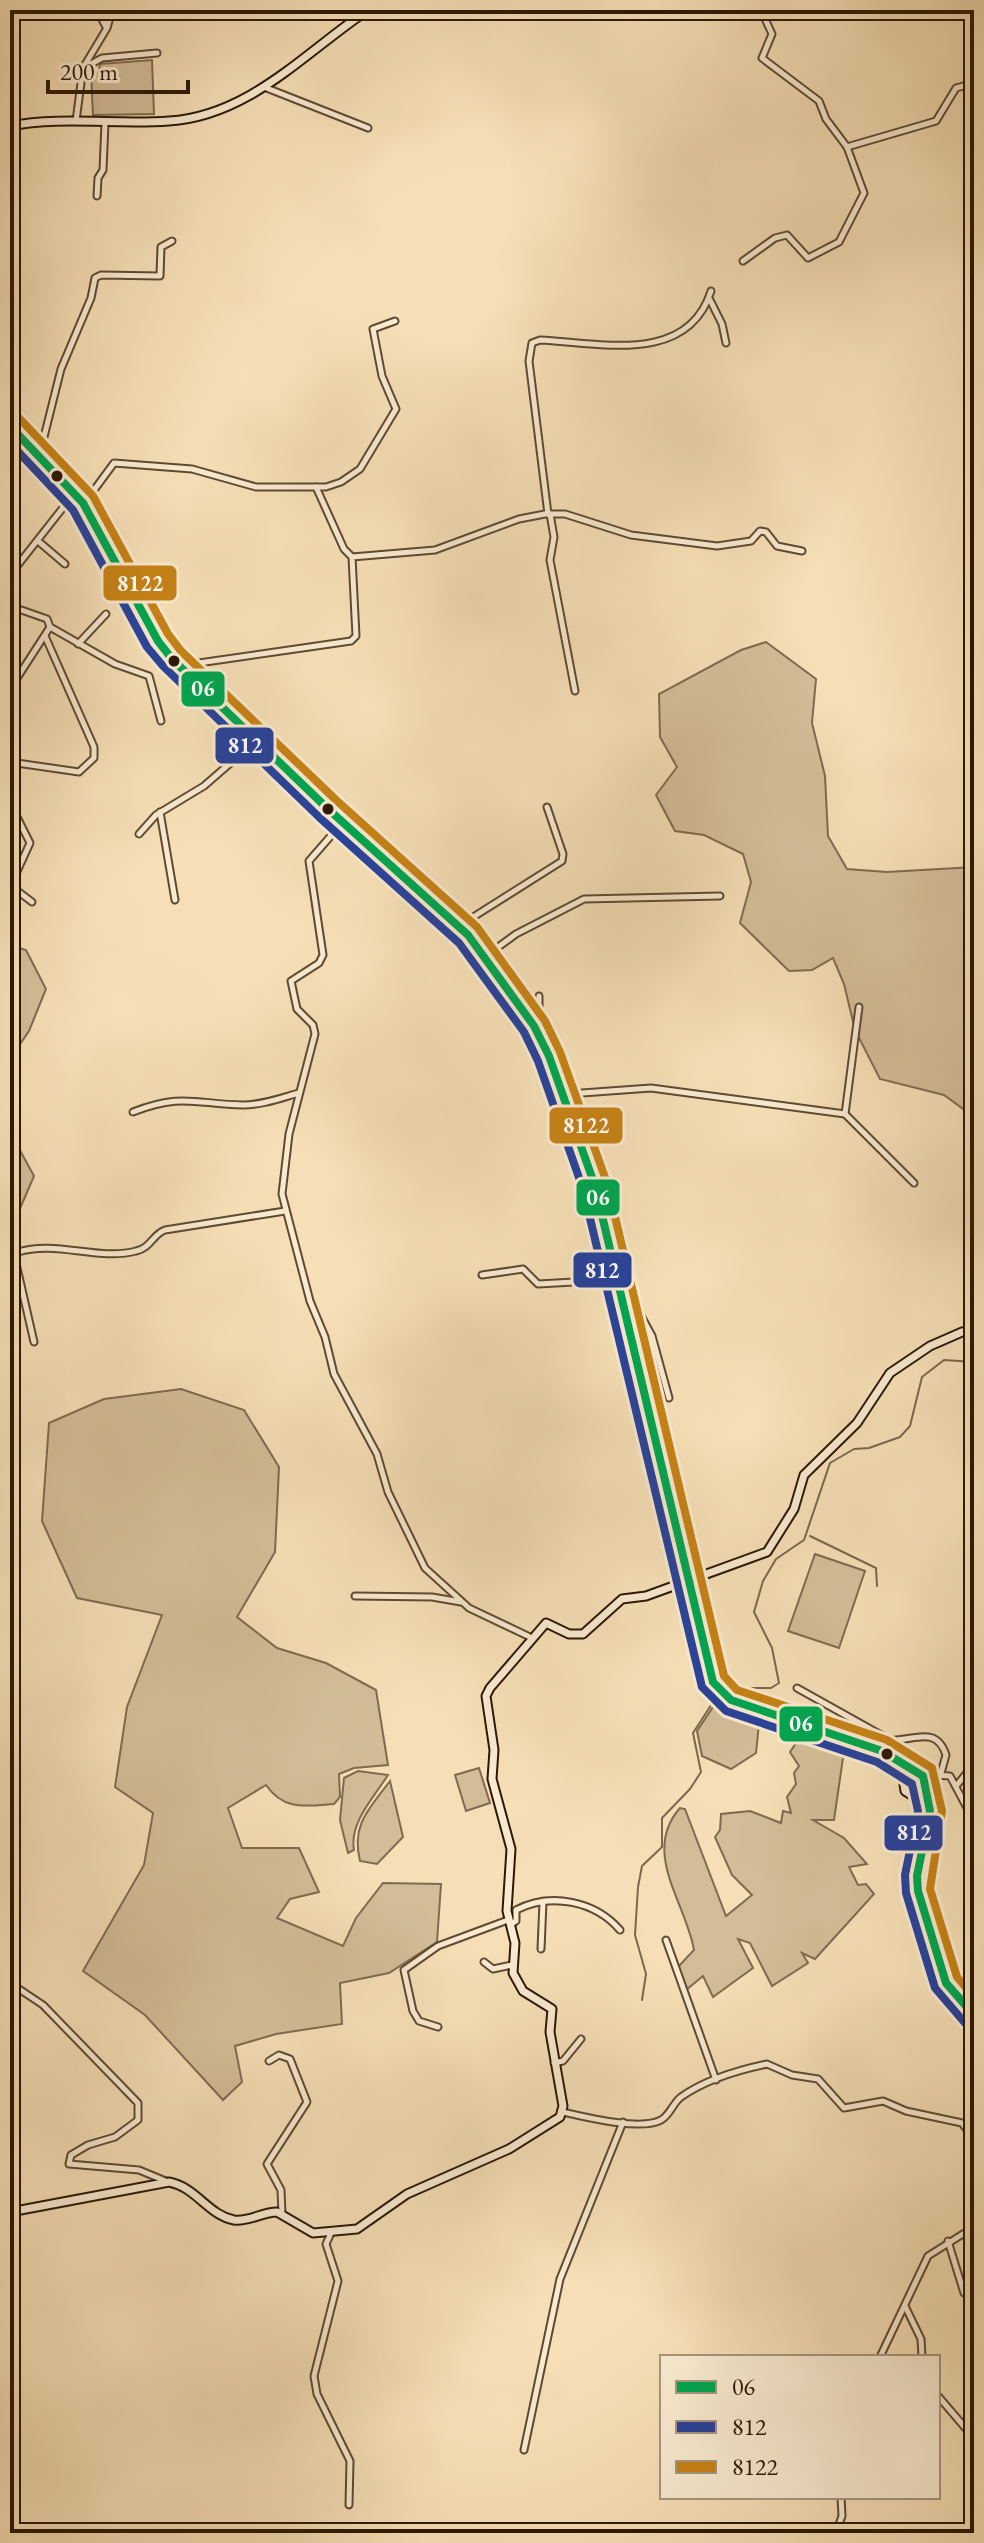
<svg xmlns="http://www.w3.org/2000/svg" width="984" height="2543" font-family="'EB Garamond',serif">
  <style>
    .green { fill: #d3bd98; stroke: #7f6a50; stroke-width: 2 }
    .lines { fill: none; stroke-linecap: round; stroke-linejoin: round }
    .stream { stroke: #7b674c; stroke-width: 2 }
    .street-casing { stroke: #5e4a33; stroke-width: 9 }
    .secondary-casing { stroke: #2b1807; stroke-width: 11 }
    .street { stroke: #f9ead0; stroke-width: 5 }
    .secondary { stroke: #f9ead0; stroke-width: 7 }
    .bus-1-casing { stroke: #f9ead0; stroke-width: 14 }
    .bus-2-casing { stroke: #f9ead0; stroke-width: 14 }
    .bus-3-casing { stroke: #f9ead0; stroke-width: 14 }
    .bus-1 { stroke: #00a651; stroke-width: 8 }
    .bus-2 { stroke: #29439b; stroke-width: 8 }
    .bus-3 { stroke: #c68215; stroke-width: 8 }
    .bus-dot { fill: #2b1807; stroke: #f9ead0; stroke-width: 3 }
    .line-badge { stroke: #f9ead0; stroke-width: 3 }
    .badge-label { font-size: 22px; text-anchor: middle; font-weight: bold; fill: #fff }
  </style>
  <rect width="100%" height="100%" fill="#f6dfb6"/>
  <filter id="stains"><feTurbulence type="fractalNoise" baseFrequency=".0025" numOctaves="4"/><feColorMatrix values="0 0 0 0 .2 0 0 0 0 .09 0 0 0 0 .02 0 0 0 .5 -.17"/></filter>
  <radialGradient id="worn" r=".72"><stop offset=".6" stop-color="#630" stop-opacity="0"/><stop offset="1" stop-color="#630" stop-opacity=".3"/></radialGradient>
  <g class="green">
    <path d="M152 60 154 114 93 115 91 73 99 72 100 64Z"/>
    <path d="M766 642 816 679 812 723 825 776 828 836 847 869 887 872 974 867V1117L944 1095 880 1079 855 1030 844 984 833 958 812 970 789 971 740 923 751 882 743 854 704 835 675 831 656 795 677 767 660 737 659 694 741 650Z"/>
    <path d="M10 945 26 950 46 989 29 1031 10 1059Z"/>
    <path d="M10 1132 34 1176 10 1232Z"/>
    <path d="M181 1389 244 1410 279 1467 275 1552 237 1617 277 1648 326 1663 376 1690 388 1765 354 1768 339 1774 340 1797 334 1804C305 1806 284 1811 266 1785L228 1808 242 1848H299L319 1892 290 1899 277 1918 343 1946 356 1918 383 1883 441 1884 437 1942 389 1973 340 1983 342 2024 276 2034 235 2046 242 2082 223 2100 145 2015 83 1971 144 1865 153 1813 115 1787 127 1707 162 1615 77 1598 42 1521 49 1423 104 1399Z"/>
    <path d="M815 1554 865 1571 839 1648 788 1631Z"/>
    <path d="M719 1698 760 1714 756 1753 731 1769 702 1756 697 1731Z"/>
    <path d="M805 1730 845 1744 834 1820H813L844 1838 867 1864 849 1867 858 1885 866 1884 874 1894 815 1959 802 1953 808 1963 772 1986 750 1943 738 1939 753 1968 713 1997 703 1976 686 1990 678 1967 694 1950C686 1903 641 1852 680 1808L685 1809 726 1916 752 1895 732 1875 715 1837 720 1830 721 1814 750 1811 781 1823 783 1811 791 1813 787 1797 796 1784 794 1773 799 1766 790 1752Z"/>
    <path d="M479 1768 490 1803 466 1811 455 1775Z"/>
    <path d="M358 1771 388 1775C374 1797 349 1823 354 1850L348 1853 340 1820 344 1778Z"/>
    <path d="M390 1781 403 1837 377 1864 360 1861C351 1825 369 1809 390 1781Z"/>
  </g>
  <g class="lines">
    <g class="stream">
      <path d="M810 1536 876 1568 877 1586"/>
      <path d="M724 1688H771L779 1683 772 1648 754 1612 763 1581 776 1559 804 1540 830 1463 854 1449 869 1448 900 1437 910 1426 922 1377 944 1360 974 1362"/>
      <path d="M642 2000 646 1974 635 1935 638 1887 642 1866 662 1847V1818L690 1789 701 1772 693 1733 719 1693"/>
    </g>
    <g class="street-casing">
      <g id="street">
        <path d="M97 10 106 27"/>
        <path d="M84 68 102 58 157 53"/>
        <path d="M264 87 368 128"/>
        <path d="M76 121 83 68 107 28 112 10"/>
        <path d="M847 147 936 121 956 88 974 83"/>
        <path d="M97 196 98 178 103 170 105 123"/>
        <path d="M743 261 775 238 787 235 808 258 839 242 864 193 847 147 826 119 819 101 762 58 772 34 761 10"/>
        <path d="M710 300 722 324 726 343"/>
        <path d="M10 416 42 450"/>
        <path d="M39 457 61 369 91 298 95 278 101 275 160 276 161 247 172 241"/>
        <path d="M316 487 344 549 352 557"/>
        <path d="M76 502 86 501 114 463 192 469 256 487H326L341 482 360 469 396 409 382 376 373 329 395 321"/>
        <path d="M548 514 529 361 532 343 540 340C600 343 688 365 711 291"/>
        <path d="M550 514 554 537 550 560 575 691"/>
        <path d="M38 541 65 564"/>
        <path d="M10 575 73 495"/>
        <path d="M10 606 47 619 50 627 115 664 149 676 161 721"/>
        <path d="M78 644 106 614"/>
        <path d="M178 666 351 641 356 636 352 557 435 550 519 519 545 514H565L631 535 717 546 751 541 760 531 766 532 777 546 802 551"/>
        <path d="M10 689 50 627"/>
        <path d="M10 762 79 772 94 758V747L45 636"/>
        <path d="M10 803 30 843 10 887"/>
        <path d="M160 812 175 900"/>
        <path d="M343 822 309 861 323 955 319 963 291 981 297 1009 313 1025 315 1034 289 1134 282 1194 310 1301 325 1337 334 1374 377 1454 388 1492 425 1568 469 1608 532 1638"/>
        <path d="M139 834 156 815 204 786 257 740"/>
        <path d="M11 886 32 902"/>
        <path d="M459 926 562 861 563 854 547 807"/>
        <path d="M486 956 516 934 584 899 720 896"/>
        <path d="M539 996V1010L592 1134 633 1301 652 1336 669 1398"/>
        <path d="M564 1098 582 1093 651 1088 845 1114 859 1007"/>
        <path d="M133 1112C182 1093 195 1104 243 1105 262 1105 281 1098 299 1093"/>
        <path d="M845 1114 914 1183"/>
        <path d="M482 1275 523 1269 538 1284 574 1282 625 1270"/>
        <path d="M34 1342 15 1259 18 1252C56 1240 98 1261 136 1251 151 1248 153 1234 165 1230L285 1211"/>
        <path d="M355 1596 432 1597 461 1602"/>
        <path d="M797 1688 890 1740C912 1742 936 1724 946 1755L941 1773"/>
        <path d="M920 1774 950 1776 974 1821"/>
        <path d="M957 1785 974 1764"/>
        <path d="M510 1925 516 1921V1910C551 1892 595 1901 620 1930"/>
        <path d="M666 1940 716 2080"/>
        <path d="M541 1949 543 1902"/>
        <path d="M484 1962 493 1969 512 1965"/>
        <path d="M10 1983 43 2005 138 2103V2120L115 2137 88 2145 71 2155 69 2164 139 2170 168 2182"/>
        <path d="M438 2027 419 2021 413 2011 404 1970 438 1946 508 1920"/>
        <path d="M269 2061 279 2055 290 2059 307 2102 267 2164 281 2190 282 2214"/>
        <path d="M554 2063 563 2061 581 2039"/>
        <path d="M563 2112C585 2117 641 2131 661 2120 670 2115 673 2103 681 2097 705 2080 738 2070 767 2064L792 2075 818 2079 844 2108 883 2101 906 2111 962 2123 974 2139"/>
        <path d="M331 2233 326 2244 338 2281 314 2376 317 2394 350 2461 349 2505"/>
        <path d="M948 2241 964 2293"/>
        <path d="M905 2306 921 2339 922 2357"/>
        <path d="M880 2357 928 2256 974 2227"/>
        <path d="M938 2396 974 2438"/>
        <path d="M524 2450 560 2279 623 2122"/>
        <path d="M836 2533 842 2516 841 2497"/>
      </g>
    </g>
    <g class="secondary-casing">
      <g id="secondary">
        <path d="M10 126C61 116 117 125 169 121 249 116 304 53 368 10"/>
        <path d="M10 426 50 468"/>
        <path d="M49 467 97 531 159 645"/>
        <path d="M158 641 179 666 275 758 468 935 534 1026 549 1056 595 1186 716 1686 731 1700 882 1751 924 1778V1790L914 1795"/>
        <path d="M165 656 178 675 235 726"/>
        <path d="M897 1765 902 1772 905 1791 921 1801 927 1812"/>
        <path d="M924 1790C934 1830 920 1838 917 1875 915 1920 941 1985 974 2015"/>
        <path d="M10 2212 169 2182C196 2187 208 2215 234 2220 249 2222 262 2212 277 2212L313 2233 357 2229 407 2194 509 2149 560 2117 563 2106 550 2032 552 2009 523 1991 513 1973 515 1943 507 1911 511 1849 492 1779 494 1750 486 1696 490 1688 546 1623 569 1634H583L622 1599 646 1596 767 1552 794 1509 804 1475 857 1423 890 1373 930 1346 962 1332 974 1330"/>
      </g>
    </g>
    <use href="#street" class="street"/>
    <use href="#secondary" class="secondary"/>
    <g class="bus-1-casing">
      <path id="bus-1" d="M10 426 83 503 158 641 172 659 328 809 468 935 534 1026 549 1056 595 1186 713 1682 731 1700 882 1751 923 1776 930 1811 917 1876 918 1891 946 1983 974 2015"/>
    </g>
    <g class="bus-2-casing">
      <path id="bus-2" d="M10 443 73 510 147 647 163 666 320 818 459 943 524 1032 538 1061 583 1189 702 1687 726 1711 877 1762 912 1784 918 1811 905 1875 906 1893 935 1988 965 2023"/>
    </g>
    <g class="bus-3-casing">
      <path id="bus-3" d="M19 418 93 496 168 634 181 651 336 800 477 927 545 1021 560 1052 607 1183 724 1676 737 1690 887 1740 932 1768 942 1811 930 1889 957 1977 974 1997"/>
    </g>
    <use href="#bus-1" class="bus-1"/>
    <use href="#bus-2" class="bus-2"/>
    <use href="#bus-3" class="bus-3"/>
  </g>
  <g class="bus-dot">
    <circle cx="57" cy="476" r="7"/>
    <circle cx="174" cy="661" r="7"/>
    <circle cx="328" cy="809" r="7"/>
    <circle cx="887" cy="1754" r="7"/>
  </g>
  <g class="line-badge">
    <rect x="102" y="564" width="76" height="38" rx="8" fill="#c68215"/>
    <rect x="180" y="670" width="46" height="38" rx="8" fill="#00a651"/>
    <rect x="214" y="726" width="61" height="39" rx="8" fill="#29439b"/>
    <rect x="548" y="1106" width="76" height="39" rx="8" fill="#c68215"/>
    <rect x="575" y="1178" width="46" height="39" rx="8" fill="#00a651"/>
    <rect x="572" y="1251" width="61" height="38" rx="8" fill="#29439b"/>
    <rect x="778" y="1705" width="46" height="38" rx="8" fill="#00a651"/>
    <rect x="883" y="1814" width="61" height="38" rx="8" fill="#29439b"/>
  </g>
  <g class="badge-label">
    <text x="140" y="591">8122</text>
    <text x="203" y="696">06</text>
    <text x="245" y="753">812</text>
    <text x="586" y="1133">8122</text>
    <text x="598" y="1205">06</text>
    <text x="602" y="1278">812</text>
    <text x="801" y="1731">06</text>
    <text x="914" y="1840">812</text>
  </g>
  <rect width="984" height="2543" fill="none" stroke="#f6dfb6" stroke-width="40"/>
  <rect x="12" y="12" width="960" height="2519" fill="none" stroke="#2b1807" stroke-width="4"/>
  <rect x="20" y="20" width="944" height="2503" fill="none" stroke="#2b1807" stroke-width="2"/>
  <rect x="660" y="2355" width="280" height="144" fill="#f9ead0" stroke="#a79680" stroke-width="2"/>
  <rect x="676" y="2381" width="40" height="12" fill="#00a651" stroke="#a79680" stroke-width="2"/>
  <text x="732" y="2395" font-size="24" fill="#2b1807">06</text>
  <rect x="676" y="2421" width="40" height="12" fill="#29439b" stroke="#a79680" stroke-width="2"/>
  <text x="732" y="2435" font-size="24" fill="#2b1807">812</text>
  <rect x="676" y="2461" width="40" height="12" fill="#c68215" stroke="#a79680" stroke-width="2"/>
  <text x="732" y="2475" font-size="24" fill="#2b1807">8122</text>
  <path d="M48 80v12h140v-12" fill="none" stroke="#2b1807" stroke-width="4"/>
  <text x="60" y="80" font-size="24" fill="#2b1807" stroke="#f9ead0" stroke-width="6" paint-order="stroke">200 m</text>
  <rect width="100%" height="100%" filter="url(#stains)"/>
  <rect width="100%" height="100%" fill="url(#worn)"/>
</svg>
